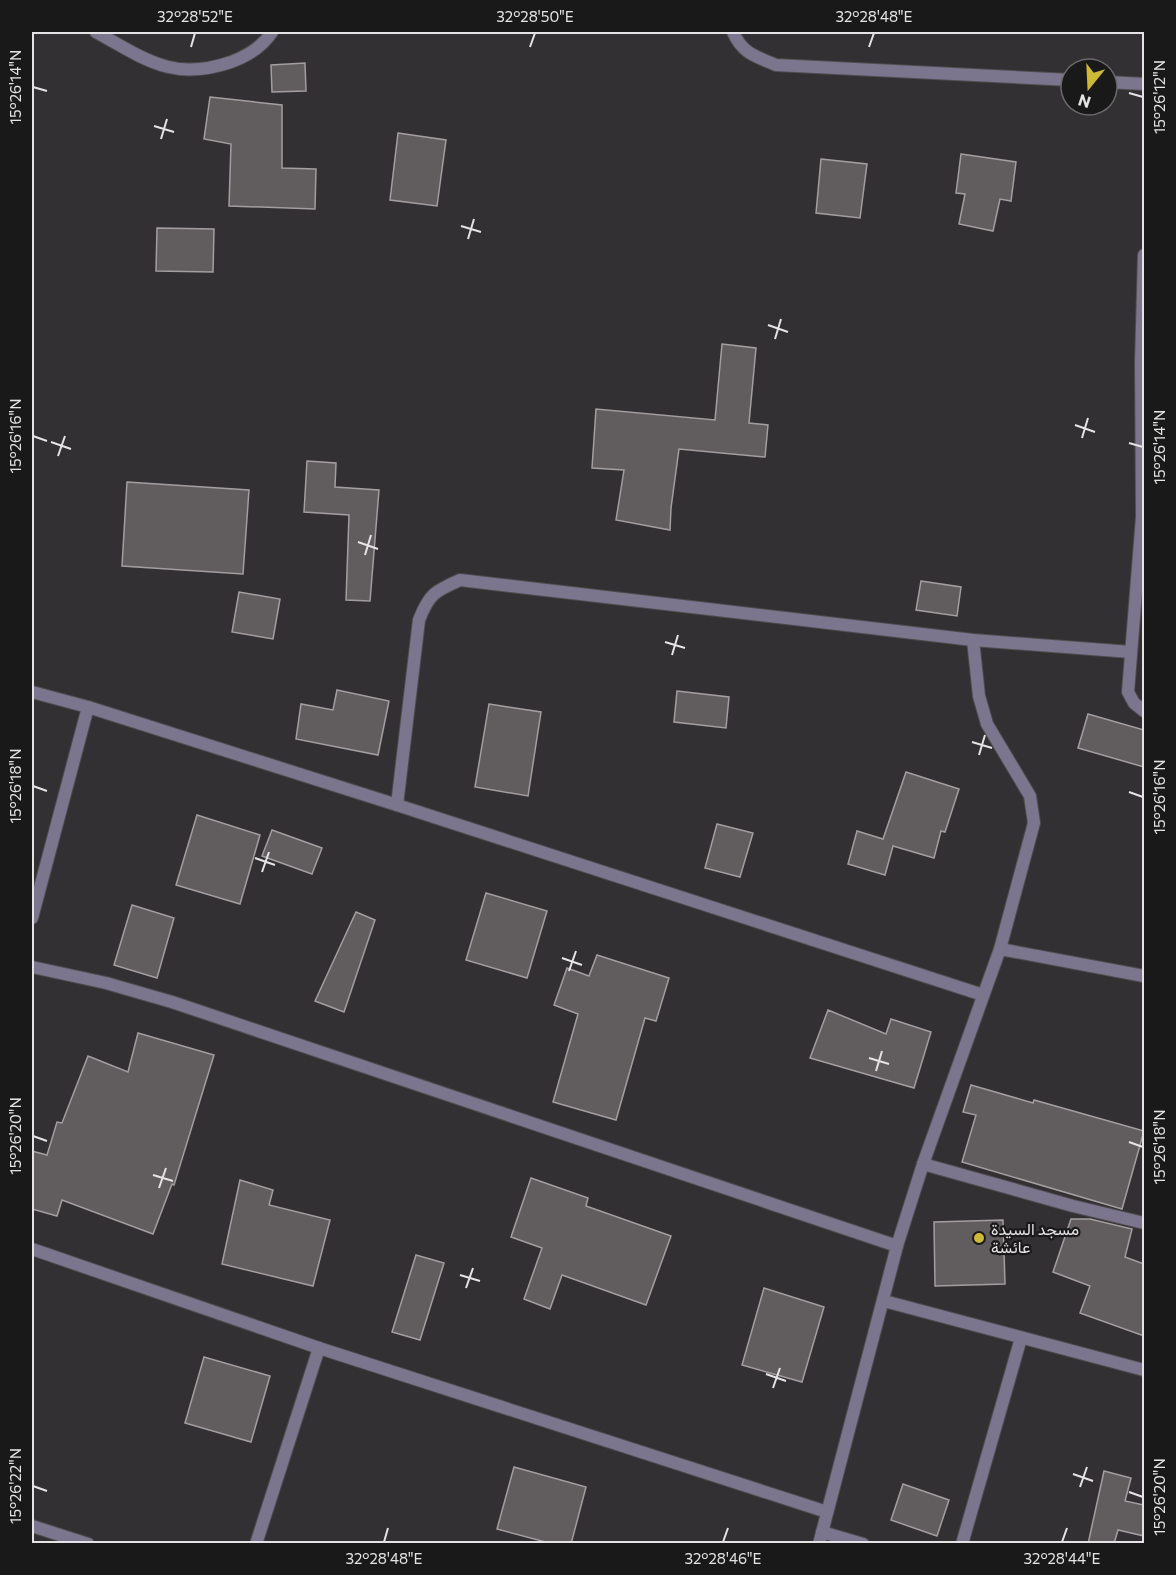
<svg xmlns="http://www.w3.org/2000/svg" width="1176" height="1575" font-family="Commissioner,Vazirmatn,sans-serif">
  <style>
    .building { fill: #615c5e; stroke: #a39ea0; stroke-width: 1.5 }
    .lines { fill: none; stroke-linecap: round; stroke-linejoin: round }
    .minor-casing { stroke: #4f4d4f; stroke-width: 14 }
    .minor { stroke: #7c758e; stroke-width: 12 }
    .ticks { fill: none; stroke: #e5e3e5; stroke-width: 2 }
    .poi-dot { fill: #cdb938; stroke: #1a191a; stroke-width: 2 }
    .labels { text-anchor: middle; stroke-width: 4.5; stroke-linejoin: round; paint-order: stroke }
    .poi-label { font-size: 16px; fill: #e5e3e5; stroke: #1a191a; text-anchor: start }
    .neatline { fill: none; stroke: #e5e3e5; stroke-width: 2 }
    .ticks-label { font-size: 15px; text-anchor: middle; fill: #e5e3e5 }
  </style>
  <rect width="100%" height="100%" fill="#333033"/>
  <g class="building">
    <path d="M305 63 306 91 272 92 271 65Z"/>
    <path d="M210 97 282 105V168L316 169 315 209 229 206 231 144 204 139Z"/>
    <path d="M398 133 446 140 437 206 390 200Z"/>
    <path d="M961 154 1016 162 1011 201 1000 199 993 231 959 224 965 194 956 193Z"/>
    <path d="M821 159 867 164 860 218 816 213Z"/>
    <path d="M157 228 214 229 213 272 156 271Z"/>
    <path d="M722 344 756 348 749 423 768 425 765 457 679 449 671 508 670 530 616 520 624 470 592 468 596 409 715 420Z"/>
    <path d="M307 461 336 463 335 487 379 490 370 601 346 600 349 515 304 512Z"/>
    <path d="M127 482 249 490 243 574 122 566Z"/>
    <path d="M921 581 961 587 957 616 916 610Z"/>
    <path d="M239 592 280 599 273 639 232 632Z"/>
    <path d="M337 690 389 701 378 755 296 739 301 704 333 710Z"/>
    <path d="M677 691 729 697 726 728 674 722Z"/>
    <path d="M489 704 541 712 528 796 475 787Z"/>
    <path d="M1088 714 1144 730V767L1078 748Z"/>
    <path d="M906 772 959 789 945 832 941 831 934 858 893 846 885 875 848 864 857 831 883 839Z"/>
    <path d="M197 815 260 835 240 904 176 885Z"/>
    <path d="M717 824 753 833 740 877 705 868Z"/>
    <path d="M272 830 322 848 312 874 262 856Z"/>
    <path d="M486 893 547 911 527 978 466 960Z"/>
    <path d="M132 905 174 918 157 978 114 965Z"/>
    <path d="M356 912 375 920 344 1012 315 1001Z"/>
    <path d="M597 955 669 978 656 1021 645 1018 616 1120 553 1102 578 1014 554 1005 567 968 589 976Z"/>
    <path d="M828 1010 886 1034 891 1019 931 1032 914 1088 810 1058Z"/>
    <path d="M138 1033 214 1055 174 1185 172 1184 153 1234 62 1200 57 1216 32 1209V1151L47 1155 57 1122 62 1123 88 1056 128 1072Z"/>
    <path d="M971 1085 1033 1103 1034 1100 1144 1131 1122 1209 962 1162 976 1115 963 1112Z"/>
    <path d="M531 1178 588 1198 586 1206 671 1236 646 1305 562 1275 550 1309 524 1299 542 1248 511 1237Z"/>
    <path d="M240 1180 273 1190 269 1205 330 1220 313 1286 222 1264Z"/>
    <path d="M1071 1219H1090L1132 1229 1125 1257 1144 1264V1336L1080 1313 1090 1286 1053 1272Z"/>
    <path d="M1003 1220 1005 1284 935 1286 934 1222Z"/>
    <path d="M416 1255 444 1263 420 1340 392 1332Z"/>
    <path d="M764 1288 824 1307 802 1382 742 1365Z"/>
    <path d="M204 1357 270 1376 251 1442 185 1423Z"/>
    <path d="M514 1467 586 1487 571 1544H553L497 1529Z"/>
    <path d="M1104 1471 1131 1478 1125 1501 1144 1505V1536L1118 1530 1114 1544H1088Z"/>
    <path d="M903 1484 949 1500 937 1536 891 1520Z"/>
  </g>
  <g class="lines">
    <g class="minor-casing">
      <g id="minor">
        <path d="M96 32C145 59 173 82 231 62 247 56 263 46 272 32"/>
        <path d="M733 32C742 53 755 56 776 65L1071 80"/>
        <path d="M1107 82 1144 84"/>
        <path d="M1144 255 1141 362 1142 517 1128 692 1134 703 1144 711"/>
        <path d="M32 692 88 707 397 805 983 995"/>
        <path d="M397 805 419 620C429 594 435 591 460 580L973 640 1131 652"/>
        <path d="M32 918 88 707"/>
        <path d="M1000 949 1144 976"/>
        <path d="M32 967 106 983 172 1002 897 1246"/>
        <path d="M923 1164 1073 1206 1144 1223"/>
        <path d="M32 1249 319 1348 827 1512"/>
        <path d="M884 1301 1144 1370"/>
        <path d="M32 1526 88 1544"/>
        <path d="M822 1532 863 1544"/>
        <path d="M256 1544 319 1348"/>
        <path d="M819 1544 897 1246 923 1164 1000 949 1034 823 1030 796 987 724 979 696 973 640"/>
        <path d="M962 1544 1021 1338"/>
      </g>
    </g>
    <use href="#minor" class="minor"/>
  </g>
  <path class="ticks" d="M191 47 195 33M530 47 535 33M869 47 874 33M33 87 47 91M1129 93 1143 97M154 126 174 132M161 139 167 119M461 226 481 232M468 239 474 219M768 325 788 332M775 339 781 319M1075 425 1095 432M33 436 47 441M1082 438 1088 418M51 442 71 449M1129 443 1143 447M58 456 65 436M358 542 378 549M365 555 371 535M665 642 685 648M672 655 678 635M972 742 992 748M979 755 985 735M33 786 47 791M1129 792 1143 797M255 858 275 865M262 872 269 852M562 958 582 965M569 971 576 951M869 1058 889 1064M876 1071 882 1051M33 1136 47 1141M1129 1142 1143 1147M153 1175 173 1181M159 1188 166 1168M460 1275 480 1281M466 1288 473 1268M766 1374 786 1381M773 1388 780 1368M1073 1474 1093 1481M33 1486 47 1491M1080 1487 1087 1467M1129 1492 1143 1497M384 1542 388 1528M723 1542 728 1528M1062 1542 1067 1528"/>
  <circle class="poi-dot" cx="979" cy="1238" r="6"/>
  <g class="labels">
    <g class="poi-label">
      <text x="991" y="1235">مسجد السيدة<tspan x="991" dy="18">عائشة</tspan></text>
    </g>
  </g>
  <rect width="1176" height="1575" fill="none" stroke="#1a191a" stroke-width="66"/>
  <g transform="translate(1089 87) rotate(198)"><circle r="28" fill="#1a191a" stroke="#6b6a6b" stroke-width="1.5"/>
  <path d="M0-4.5L10 22L0 15L-10 22Z" fill="#cdb938"/>
  <text y="-9" font-size="16" font-weight="bold" text-anchor="middle" fill="#e5e3e5">N</text>
  </g>
  <rect x="33" y="33" width="1110" height="1509" class="neatline"/>
  <g class="ticks-label">
    <text x="195" y="22">32°28'52"E</text>
    <text x="535" y="22">32°28'50"E</text>
    <text x="874" y="22">32°28'48"E</text>
    <text transform="translate(16 87) rotate(-90)" y="5">15°26'14"N</text>
    <text transform="translate(1160 97) rotate(-90)" y="5">15°26'12"N</text>
    <text transform="translate(16 436) rotate(-90)" y="5">15°26'16"N</text>
    <text transform="translate(1160 447) rotate(-90)" y="5">15°26'14"N</text>
    <text transform="translate(16 786) rotate(-90)" y="5">15°26'18"N</text>
    <text transform="translate(1160 797) rotate(-90)" y="5">15°26'16"N</text>
    <text transform="translate(16 1136) rotate(-90)" y="5">15°26'20"N</text>
    <text transform="translate(1160 1147) rotate(-90)" y="5">15°26'18"N</text>
    <text transform="translate(16 1486) rotate(-90)" y="5">15°26'22"N</text>
    <text transform="translate(1160 1497) rotate(-90)" y="5">15°26'20"N</text>
    <text x="384" y="1564">32°28'48"E</text>
    <text x="723" y="1564">32°28'46"E</text>
    <text x="1062" y="1564">32°28'44"E</text>
  </g>
</svg>
